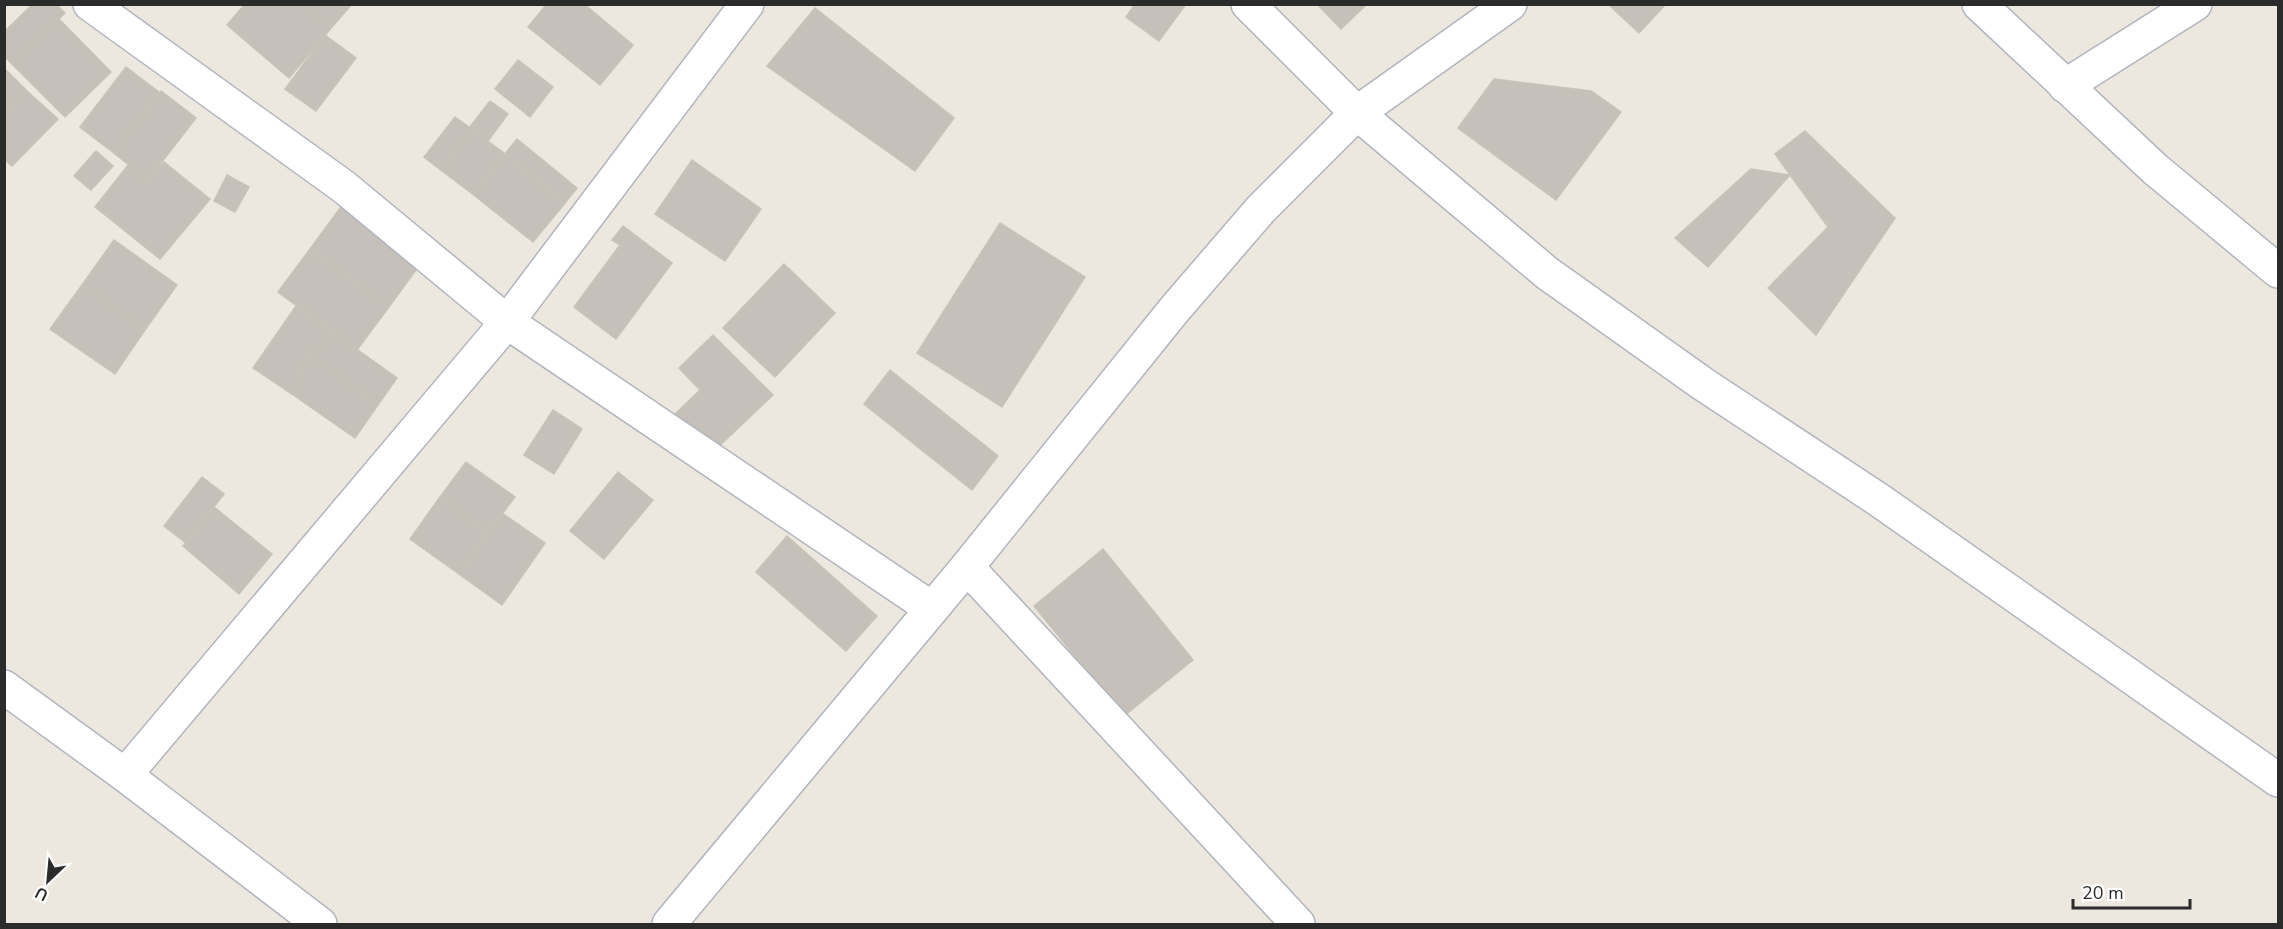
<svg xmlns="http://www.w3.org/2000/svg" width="2283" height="929" font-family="'Nunito Sans',sans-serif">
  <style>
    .building { fill: #c5c1ba; stroke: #c7c3b8; stroke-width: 1.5 }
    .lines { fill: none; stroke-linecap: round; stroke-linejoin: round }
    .minor-casing { stroke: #b2b4be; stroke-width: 36 }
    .minor { stroke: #fff; stroke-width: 33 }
  </style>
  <rect width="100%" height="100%" fill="#ece7df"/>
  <g class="building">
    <path d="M33 4H56L65 13 12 64 4 56V32Z"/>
    <path d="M245 4H306L332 27 289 78 227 25Z"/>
    <path d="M306 4H352L332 27Z"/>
    <path d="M547 4H584L633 45 600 85 528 27Z"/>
    <path d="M1135 4H1186L1159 41 1126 17Z"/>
    <path d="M1317 4H1367L1341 29Z"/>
    <path d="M1608 4H1663L1664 6 1639 33Z"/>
    <path d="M815 8 954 118 915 171 767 66Z"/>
    <path d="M59 19 111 72 65 117 12 64Z"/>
    <path d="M325 35 356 58 316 111 285 89Z"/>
    <path d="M518 60 553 87 530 117 495 89Z"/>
    <path d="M126 67 160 93 114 153 80 127Z"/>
    <path d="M4 68 27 91 4 114Z"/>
    <path d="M1494 79 1591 91 1621 112 1556 200 1458 128Z"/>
    <path d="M27 91 58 119 12 166 4 159V115Z"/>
    <path d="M161 91 196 118 148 180 114 153Z"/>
    <path d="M490 101 508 114 488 141 469 128Z"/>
    <path d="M455 117 473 130 441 170 424 157Z"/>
    <path d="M473 130 505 154 474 195 441 170Z"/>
    <path d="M1805 131 1895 218 1816 335 1768 288 1828 227 1775 154Z"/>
    <path d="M517 139 577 188 565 203 505 154Z"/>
    <path d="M96 151 113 166 91 190 74 176Z"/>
    <path d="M505 154 565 203 533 242 474 195Z"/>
    <path d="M692 160 761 209 725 261 655 214Z"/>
    <path d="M164 162 210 199 160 259 95 207 129 164 148 180Z"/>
    <path d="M1751 169 1790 175 1708 267 1675 238Z"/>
    <path d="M227 175 249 187 235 212 214 201Z"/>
    <path d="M346 200 424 259 389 307 310 249Z"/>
    <path d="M1000 223 1085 277 1002 407 917 353Z"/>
    <path d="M623 226 672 263 616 339 574 307 620 245 612 240Z"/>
    <path d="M114 240 177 285 145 330 82 285Z"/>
    <path d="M310 249 389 307 357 350 278 292Z"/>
    <path d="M784 264 835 313 775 377 723 328Z"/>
    <path d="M82 285 145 330 115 374 50 329Z"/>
    <path d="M296 306 334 333 309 354 292 394 253 368Z"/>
    <path d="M334 333 397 378 378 405 309 354Z"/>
    <path d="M713 335 773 395 712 453 674 415 700 390 679 368Z"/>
    <path d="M309 354 378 405 355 438 292 394Z"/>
    <path d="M890 370 998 456 972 490 864 404Z"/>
    <path d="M553 410 582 429 554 474 524 455Z"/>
    <path d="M466 462 515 497 488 533 440 497Z"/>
    <path d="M618 472 653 500 604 559 570 531Z"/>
    <path d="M202 477 224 494 186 543 164 526Z"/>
    <path d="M440 497 488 533 459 574 410 539Z"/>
    <path d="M214 507 272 554 239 594 183 546Z"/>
    <path d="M502 513 545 543 502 605 459 574Z"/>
    <path d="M787 536 877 616 846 651 756 572Z"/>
    <path d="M1103 549 1193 660 1124 716 1034 606Z"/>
  </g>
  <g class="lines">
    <g class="minor-casing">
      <g id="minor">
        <path d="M90 4 344 187 507 322 931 608"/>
        <path d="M1248 4 1357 113 1547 273 1703 384 1879 500 2278 780"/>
        <path d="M1979 4 2155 169 2278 271"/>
        <path d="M2065 86 2195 4"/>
        <path d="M967 567 1298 924"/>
        <path d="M4 687 125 775 320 924"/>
        <path d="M125 775 507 322 747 4"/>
        <path d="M669 924 967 567 1174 310 1261 209 1357 113 1510 4"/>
      </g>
    </g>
    <use href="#minor" class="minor"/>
  </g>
  <rect width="2283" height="929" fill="none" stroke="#2b2b2b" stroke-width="12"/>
  <g transform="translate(48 881) rotate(206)" stroke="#ffffff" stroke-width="4.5" paint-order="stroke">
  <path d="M0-4.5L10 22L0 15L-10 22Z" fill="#2b2b2b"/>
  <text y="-9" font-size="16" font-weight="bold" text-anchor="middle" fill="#2b2b2b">U</text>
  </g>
  <path d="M2073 899v9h117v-9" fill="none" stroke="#2b2b2b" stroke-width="3"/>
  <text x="2082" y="899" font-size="18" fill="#2b2b2b" stroke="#ffffff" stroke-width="4.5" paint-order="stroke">20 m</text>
</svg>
